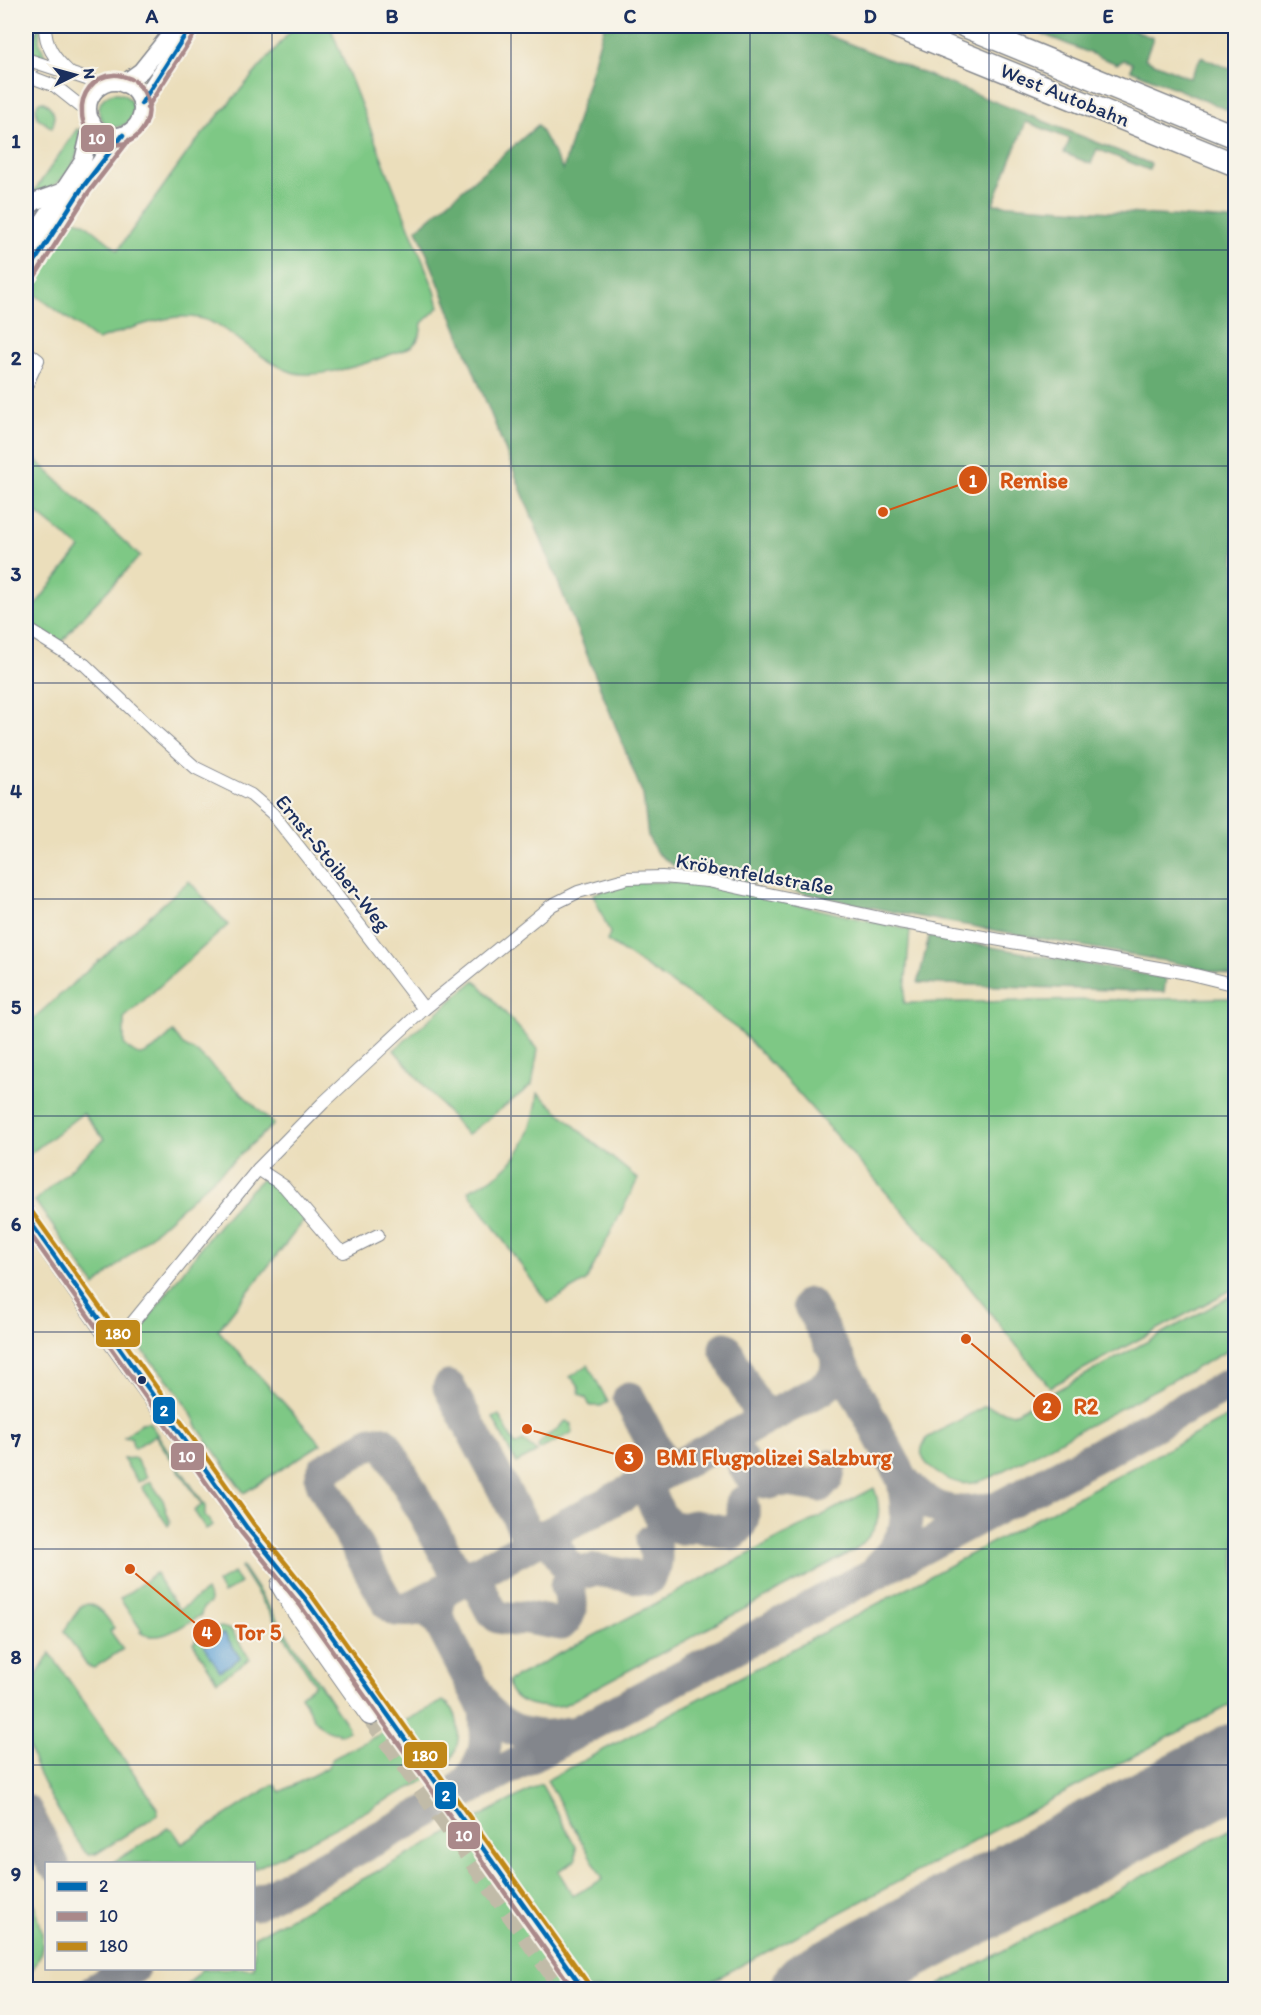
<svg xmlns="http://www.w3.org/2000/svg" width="1261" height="2015" font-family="Itim,sans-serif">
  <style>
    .green { fill: #7ec885; stroke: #4c7c72; stroke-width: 1.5 }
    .forest { fill: #66ac72; stroke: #406e68; stroke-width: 1.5 }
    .water { fill: #65a4d7; stroke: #406a9a; stroke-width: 1.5 }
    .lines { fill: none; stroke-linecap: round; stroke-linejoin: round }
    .taxiway { stroke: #83868c; stroke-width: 33 }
    .runway { stroke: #83868c; stroke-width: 82 }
    .primary-tunnel { stroke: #c1bba8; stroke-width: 20; stroke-dasharray: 20 10; stroke-linecap: butt }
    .street-casing { stroke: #83868c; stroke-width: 14 }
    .secondary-casing { stroke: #83868c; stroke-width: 19 }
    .primary-casing { stroke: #83868c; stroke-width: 22 }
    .highway-casing { stroke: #83868c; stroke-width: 25 }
    .street { stroke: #fff; stroke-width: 12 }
    .secondary { stroke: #fff; stroke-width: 16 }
    .primary { stroke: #fff; stroke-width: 20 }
    .highway { stroke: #fff; stroke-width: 22 }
    .bus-1-casing { stroke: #f7f3e8; stroke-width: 9 }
    .bus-2-casing { stroke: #f7f3e8; stroke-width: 9 }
    .bus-3-casing { stroke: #f7f3e8; stroke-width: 9 }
    .bus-1 { stroke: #006ab3; stroke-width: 4.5 }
    .bus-2 { stroke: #aa898a; stroke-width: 4.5 }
    .bus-3 { stroke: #c08818; stroke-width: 4.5 }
    .grid { fill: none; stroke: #1b2f5e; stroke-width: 1.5; stroke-opacity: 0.55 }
    .bus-dot { fill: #1b2f5e; stroke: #f7f3e8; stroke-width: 2 }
    .labels { text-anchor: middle; stroke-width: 4.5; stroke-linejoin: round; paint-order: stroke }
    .street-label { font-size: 21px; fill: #1b2f5e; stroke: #f7f3e8 }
    .leader { fill: none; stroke: #d45514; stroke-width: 2 }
    .callout-dot { fill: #d45514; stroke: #f7f3e8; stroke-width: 2 }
    .mark-label { font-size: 18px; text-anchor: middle; font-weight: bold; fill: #fff }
    .callout-label { font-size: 22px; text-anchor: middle; font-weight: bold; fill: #d45514; stroke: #f7f3e8; stroke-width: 4.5; stroke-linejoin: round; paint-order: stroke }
    .line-badge { stroke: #f7f3e8; stroke-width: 2 }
    .badge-label { font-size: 16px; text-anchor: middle; font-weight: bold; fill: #fff }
    .neatline { fill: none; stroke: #1b2f5e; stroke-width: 2 }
    .grid-label { font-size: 20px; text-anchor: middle; font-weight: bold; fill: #1b2f5e }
  </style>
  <rect width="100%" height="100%" fill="#f7f3e8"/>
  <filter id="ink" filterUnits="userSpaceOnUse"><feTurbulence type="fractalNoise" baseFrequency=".0167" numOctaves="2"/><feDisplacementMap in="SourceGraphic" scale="12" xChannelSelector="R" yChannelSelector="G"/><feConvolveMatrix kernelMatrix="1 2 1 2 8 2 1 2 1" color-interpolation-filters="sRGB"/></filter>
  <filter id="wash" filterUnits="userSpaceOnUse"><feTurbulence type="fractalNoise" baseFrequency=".008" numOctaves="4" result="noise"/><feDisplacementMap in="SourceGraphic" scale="24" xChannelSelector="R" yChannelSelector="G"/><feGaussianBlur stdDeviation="1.35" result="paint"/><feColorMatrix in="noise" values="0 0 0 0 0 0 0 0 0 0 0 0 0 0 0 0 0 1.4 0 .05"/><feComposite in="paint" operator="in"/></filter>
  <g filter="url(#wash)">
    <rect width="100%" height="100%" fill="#ebdebb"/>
    <g class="green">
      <path d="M35 26H40L39 41 47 62 26 55Z"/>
      <path d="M295 26H330L411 232 435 291 439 307 422 323C420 349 408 348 386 356 363 365 312 381 289 371 272 364 257 353 242 342 226 330 211 318 190 317 165 314 122 332 97 340L33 293 26 304V291L70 219 83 222 118 250 190 149Z"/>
      <circle cx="116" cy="110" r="17"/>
      <path d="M42 101C53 107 57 116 52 128L37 117 36 107 39 102Z"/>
      <path d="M77 129 80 130C81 171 57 186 26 203Z"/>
      <path d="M26 451 140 556 75 625 61 644 26 624V617L80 548 26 504Z"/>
      <path d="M189 881 228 925 124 1018V1044C128 1048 134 1055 140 1055 149 1055 167 1038 173 1032L183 1045 198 1053 274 1124 95 1286 35 1201 104 1139 83 1113 26 1157V1025Z"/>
      <path d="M640 882H676L719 887 910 930 904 1003 1235 998V1288L1050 1387 962 1278 799 1094 740 1031 697 1000 607 941 610 933 593 894 614 887Z"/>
      <path d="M475 980 538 1049 532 1085 467 1135 394 1050Z"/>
      <path d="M538 1093 588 1138 638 1179 586 1281 548 1303 468 1191C478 1185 491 1180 501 1172 524 1153 535 1122 538 1093Z"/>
      <path d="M262 1179 272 1183 306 1218 218 1330 321 1444 244 1493 198 1428C191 1410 174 1386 161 1372 150 1358 137 1350 139 1331 177 1281 216 1221 262 1179Z"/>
      <path d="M1235 1294V1347L992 1477C981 1481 971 1485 960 1483 946 1480 927 1469 922 1456 920 1449 924 1443 927 1438L985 1406 1013 1414Z"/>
      <path d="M588 1365 608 1402 601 1406H590L586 1398 579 1394C580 1385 577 1382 570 1377Z"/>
      <path d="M1235 1413V1702L697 1989H184L202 1969 254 1968V1937L541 1784 576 1847V1860L558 1871 573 1896 603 1879 547 1780Z"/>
      <path d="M499 1415 515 1445 523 1441 537 1452 516 1463 493 1418Z"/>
      <path d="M566 1421 572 1424V1433L539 1450 538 1446C543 1438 546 1436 554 1432 560 1428 560 1424 566 1421Z"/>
      <path d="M149 1422 205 1506V1516L213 1525 206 1529 194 1511 202 1505 155 1435 135 1448 133 1446 131 1437 128 1438 124 1437 141 1423Z"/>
      <path d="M135 1458 147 1477 138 1482 123 1459Z"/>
      <path d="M150 1481 163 1500 170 1523 168 1526 142 1487Z"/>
      <path d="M874 1488C884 1515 878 1531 855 1550L564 1705C546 1709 510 1707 508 1681Z"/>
      <path d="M242 1566 348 1727 347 1729 349 1731 339 1735 338 1733C317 1733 310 1710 301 1695L315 1684 241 1568Z"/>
      <path d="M156 1573 161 1584 179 1610 206 1591 210 1599V1603L203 1608 201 1615C184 1624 160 1645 140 1632L142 1631 120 1599Z"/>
      <path d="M233 1573 240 1583 223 1594 217 1583Z"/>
      <path d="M88 1604C101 1607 107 1618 114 1628L110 1631 123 1649 94 1668 87 1666 64 1631 81 1606Z"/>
      <path d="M221 1627 231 1630 250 1659 217 1681 193 1643 196 1641 195 1639 215 1628Z"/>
      <path d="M50 1653 158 1808 157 1815 96 1854 89 1855 85 1852C58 1811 18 1755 26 1703 28 1686 42 1668 50 1653Z"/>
      <path d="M443 1701C451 1705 456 1713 457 1722 460 1735 458 1750 450 1761 439 1776 408 1789 392 1797 346 1822 301 1847 254 1869V1864L112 1863 168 1828 172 1829 182 1844 274 1784 280 1792 327 1768 332 1759Z"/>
      <path d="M1235 1827V1989H931Z"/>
      <path d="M26 1885C39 1919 55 1947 26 1977Z"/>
    </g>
    <g class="forest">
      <path d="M604 26H805L1151 164 1149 170 1097 149 1091 164 1064 153 1070 139 1026 122 993 204 1231 220 1235 222V977L1187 965 899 913 674 866 657 853 648 837 643 795 417 229 538 125 563 170Z"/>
      <path d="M1022 26H1123L1153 38 1145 59 1190 78 1201 57 1235 71V113L1131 70 1132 63 1124 60 1117 64Z"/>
      <path d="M929 936 1166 978 1164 992 918 983Z"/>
    </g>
    <path class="water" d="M224 1633 240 1658 220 1671 204 1646Z"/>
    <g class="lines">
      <g class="taxiway">
        <path d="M809 1304 903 1480"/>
        <path d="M725 1348 755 1405 765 1413H777"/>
        <path d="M449 1387 524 1528 533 1536H546"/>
        <path d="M629 1398 659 1455 661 1467 653 1479"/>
        <path d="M730 1438 748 1473 757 1480 770 1483 780 1480 820 1486 827 1478 830 1466"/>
        <path d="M644 1484 662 1519 671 1526 682 1529 694 1526 733 1533C743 1525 745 1514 742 1503"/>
        <path d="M549 1534 565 1564 576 1571 586 1572 596 1570 648 1579C658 1566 658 1555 652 1540"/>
        <path d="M879 1567C910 1536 909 1521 903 1480 930 1510 950 1517 989 1509"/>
        <path d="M472 1574 491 1610 498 1617 514 1620 522 1617 561 1624C573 1614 574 1600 566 1587"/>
        <path d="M439 1601 437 1613 440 1623 485 1709"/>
        <path d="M406 1610 822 1389C834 1380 839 1371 836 1356"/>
        <path d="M440 1623C424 1603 416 1613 396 1610L387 1602 323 1485 321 1479 324 1470 372 1442H382L386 1445 452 1565 461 1574H474"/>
        <path d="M457 1792C486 1766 488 1746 485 1709 508 1732 536 1742 568 1733"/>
        <path d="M26 1811 53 1864"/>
        <path d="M254 1904 1236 1381"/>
        <path d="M94 1990 133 1968"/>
      </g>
      <path class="runway" d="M812 1990 1236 1764"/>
    </g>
  </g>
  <g filter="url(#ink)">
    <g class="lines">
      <g class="primary-tunnel">
        <path d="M383 1708 584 1990"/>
        <path d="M370 1715 565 1990"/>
      </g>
      <g class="street-casing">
        <g id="street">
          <path d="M45 26C45 46 54 58 69 72"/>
          <path d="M26 40 30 26"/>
          <path d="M26 59 105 85"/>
          <path d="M26 75 55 86 89 113"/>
          <path d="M26 351 38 360 26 386"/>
          <path d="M26 628 85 665 152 729 196 768 251 795 272 813 318 871 424 1009"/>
          <path d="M258 1169 284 1186 337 1248 344 1252 378 1235"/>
          <path d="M115 1344 258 1169 323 1103 424 1009 552 905 578 892 628 878 662 877 708 881 899 922 1187 973 1236 985"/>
        </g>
      </g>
      <g class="secondary-casing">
        <g id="secondary">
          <circle cx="115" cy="109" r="27"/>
          <path d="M123 84 141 71 177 26"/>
          <path d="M141 104 187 32V26"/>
          <path d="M26 209 36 201 64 191"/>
          <path d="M26 247 83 161 92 122"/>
          <path d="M26 268 37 254 107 152 123 135"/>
        </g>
      </g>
      <g class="primary-casing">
        <g id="primary">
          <path d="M26 1216 115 1344 247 1528 306 1600 383 1708"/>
          <path d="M281 1585 296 1610 370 1715"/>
        </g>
      </g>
      <g class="highway-casing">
        <g id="highway">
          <path d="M895 26 1236 165"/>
          <path d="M965 26 1236 137"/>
        </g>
      </g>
      <use href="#street" class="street"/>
      <use href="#secondary" class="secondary"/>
      <use href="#primary" class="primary"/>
      <use href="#highway" class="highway"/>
      <g class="bus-1-casing">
        <g id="bus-1">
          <path d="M141 104 187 32V26"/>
          <path d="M26 275 82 188 123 135"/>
          <path d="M26 1216 247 1528 306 1600 584 1990"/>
        </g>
      </g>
      <g class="bus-2-casing">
        <g id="bus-2">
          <path d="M131 79C125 77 119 74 113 75 94 76 80 94 82 113 82 124 88 133 98 139 135 161 168 110 135 81"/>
          <path d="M147 108 193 36 195 26"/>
          <path d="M33 279 88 193 129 140"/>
          <path d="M26 1228 241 1532 300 1605 574 1990"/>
        </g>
      </g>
      <g class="bus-3-casing">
        <path id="bus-3" d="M32 1212 253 1523 312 1596 590 1986"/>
      </g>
      <use href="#bus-1" class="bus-1"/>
      <use href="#bus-2" class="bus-2"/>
      <use href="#bus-3" class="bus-3"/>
    </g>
  </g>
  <path class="grid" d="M272 26V1990M511 26V1990M750 26V1990M989 26V1990M26 250H1236M26 466H1236M26 683H1236M26 899H1236M26 1116H1236M26 1332H1236M26 1549H1236M26 1765H1236"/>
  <circle class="bus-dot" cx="142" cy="1380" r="5"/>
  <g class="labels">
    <g class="street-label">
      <text transform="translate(1065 95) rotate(22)" y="7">West Autobahn</text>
      <text transform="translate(333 863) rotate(51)" y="7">Ernst-Stoiber-Weg</text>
      <text transform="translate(755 874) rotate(10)" y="7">Kröbenfeldstraße</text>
    </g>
  </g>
  <path class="leader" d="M883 512L973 480M966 1339L1047 1407M527 1429L629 1458M130 1569L207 1633"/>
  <g class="callout-dot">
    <circle cx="883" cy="512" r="6"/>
    <circle cx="966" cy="1339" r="6"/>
    <circle cx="527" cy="1429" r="6"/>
    <circle cx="130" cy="1569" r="6"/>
    <circle cx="973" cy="480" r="15"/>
    <circle cx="1047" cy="1407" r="15"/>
    <circle cx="629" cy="1458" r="15"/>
    <circle cx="207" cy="1633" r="15"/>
  </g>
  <g class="mark-label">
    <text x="973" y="487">1</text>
    <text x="1047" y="1413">2</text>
    <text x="629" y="1464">3</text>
    <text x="207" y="1639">4</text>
  </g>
  <g class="callout-label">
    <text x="1034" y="488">Remise</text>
    <text x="1086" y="1414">R2</text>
    <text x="774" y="1465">BMI Flugpolizei Salzburg</text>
    <text x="258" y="1640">Tor 5</text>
  </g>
  <g class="line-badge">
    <rect x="80" y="124" width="35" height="29" rx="6" fill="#aa898a"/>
    <rect x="95" y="1319" width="46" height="29" rx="6" fill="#c08818"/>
    <rect x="152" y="1396" width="24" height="29" rx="6" fill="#006ab3"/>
    <rect x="170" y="1442" width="35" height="29" rx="6" fill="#aa898a"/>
    <rect x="403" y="1741" width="45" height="28" rx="6" fill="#c08818"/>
    <rect x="434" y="1781" width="23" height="29" rx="6" fill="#006ab3"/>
    <rect x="447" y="1821" width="34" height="29" rx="6" fill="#aa898a"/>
  </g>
  <g class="badge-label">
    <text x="97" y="144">10</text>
    <text x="118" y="1339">180</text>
    <text x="164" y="1416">2</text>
    <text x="187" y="1462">10</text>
    <text x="425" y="1761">180</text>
    <text x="446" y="1801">2</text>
    <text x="464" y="1841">10</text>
  </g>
  <rect width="1261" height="2015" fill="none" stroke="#f7f3e8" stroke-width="66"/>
  <rect x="45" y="1862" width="210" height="108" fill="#f7f3e8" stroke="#9fa5b1" stroke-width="1.5"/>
  <rect x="57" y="1882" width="30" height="9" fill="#006ab3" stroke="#9fa5b1" stroke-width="1.5"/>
  <text x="99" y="1892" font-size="18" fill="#1b2f5e">2</text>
  <rect x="57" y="1912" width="30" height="9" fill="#aa898a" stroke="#9fa5b1" stroke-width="1.5"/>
  <text x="99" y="1922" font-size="18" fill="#1b2f5e">10</text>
  <rect x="57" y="1942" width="30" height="9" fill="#c08818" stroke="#9fa5b1" stroke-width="1.5"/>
  <text x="99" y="1952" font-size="18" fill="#1b2f5e">180</text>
  <g transform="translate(75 75) rotate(85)" stroke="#f7f3e8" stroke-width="4.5" paint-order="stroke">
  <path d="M0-4.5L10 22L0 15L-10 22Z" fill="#1b2f5e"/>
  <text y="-9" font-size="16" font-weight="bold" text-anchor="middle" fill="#1b2f5e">N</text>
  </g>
  <rect x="33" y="33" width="1195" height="1949" class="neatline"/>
  <g class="grid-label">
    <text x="152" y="23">A</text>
    <text x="392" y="23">B</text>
    <text x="630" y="23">C</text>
    <text x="870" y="23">D</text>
    <text x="1108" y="23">E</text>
    <text x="16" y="148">1</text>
    <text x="16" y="365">2</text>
    <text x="16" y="581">3</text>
    <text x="16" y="798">4</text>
    <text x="16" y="1014">5</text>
    <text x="16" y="1231">6</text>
    <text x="16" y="1447">7</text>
    <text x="16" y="1664">8</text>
    <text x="16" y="1881">9</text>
  </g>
</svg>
